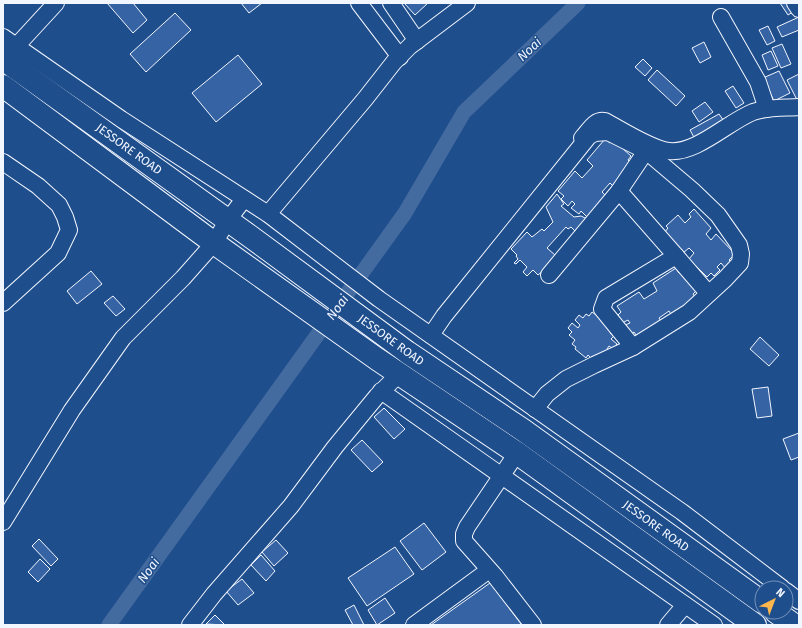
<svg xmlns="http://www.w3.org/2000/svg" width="802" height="628" font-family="'Fira Sans',sans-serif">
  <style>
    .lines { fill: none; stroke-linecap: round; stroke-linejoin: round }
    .canal { stroke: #446ba0; stroke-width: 15 }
    .building { fill: #3563a3; stroke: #f2f6ff }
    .minor-casing { stroke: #f2f6ff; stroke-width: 18 }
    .highway-casing { stroke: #f2f6ff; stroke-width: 24 }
    .minor { stroke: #1f4e8c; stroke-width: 16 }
    .highway { stroke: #1f4e8c; stroke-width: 22 }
    .labels { text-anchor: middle; stroke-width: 3; stroke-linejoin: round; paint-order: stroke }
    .street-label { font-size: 12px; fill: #f2f6ff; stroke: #1f4e8c }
    .water-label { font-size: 13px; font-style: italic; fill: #f2f6ff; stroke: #1f4e8c }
  </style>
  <rect width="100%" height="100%" fill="#1f4e8c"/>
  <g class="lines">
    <path class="canal" d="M109 625 405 213 464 112 578 3"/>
  </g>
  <g class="building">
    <path d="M107 3H133L147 20 133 33Z"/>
    <path d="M241 3H262L249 13Z"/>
    <path d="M404 3H428L415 15Z"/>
    <path d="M780 3H791L796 10 788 15Z"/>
    <path d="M175 13 191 30 146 72 130 54Z"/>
    <path d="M799 17V30L782 37 777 27Z"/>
    <path d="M768 26 775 41 767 45 759 30Z"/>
    <path d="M704 42 711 57 700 63 692 48Z"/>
    <path d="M782 44 791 64 781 68 772 48Z"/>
    <path d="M771 51 778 66 768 70 762 55Z"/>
    <path d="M238 55 262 84 216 122 192 93Z"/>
    <path d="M643 59 652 68 645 76 635 67Z"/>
    <path d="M657 70 685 96 676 106 648 80Z"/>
    <path d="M779 71 790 93 774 101 763 78Z"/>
    <path d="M799 74V99L797 100 787 80Z"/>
    <path d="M733 86 744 103 736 108 725 91Z"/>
    <path d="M705 102 713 112 699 122 692 111Z"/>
    <path d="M719 114 726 124 696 141 690 130Z"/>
    <path d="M605 139 610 143 613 140 631 156 628 160 633 165 614 187 610 183 602 192 606 196 587 217 581 211 579 214 571 208 575 204 572 201 568 206 561 199 564 196 558 191 575 171 582 178 593 166 587 160Z"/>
    <path d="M557 194 564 204 561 206 574 217 581 216 587 219 576 232 571 227 568 229 566 227 547 248 555 255 551 260 554 262 538 275 533 270 527 276 523 272 527 267 520 260 516 264 514 263 518 259 516 256 517 255 511 249 527 232 532 237 542 229 544 231 553 222 546 207Z"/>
    <path d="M694 209 711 228 706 234 711 240 716 234 735 254 729 260 732 263 726 269 721 263 717 267 720 270 714 276 711 273 707 277 689 259 694 253 689 248 683 253 664 233 668 228 666 226 678 215 685 223 691 217 689 214Z"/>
    <path d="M676 268 679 273 684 271 696 291 693 294 697 300 672 316 669 311 659 318 662 323 638 338 634 332 631 334 625 325 630 323 628 320 622 323 618 315 621 312 617 306 639 292 644 299 657 291 653 283Z"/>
    <path d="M91 271 102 284 77 304 67 291Z"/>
    <path d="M113 296 125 309 116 316 104 303Z"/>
    <path d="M592 312 614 328 610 333 614 336 611 339 617 344 613 349 609 346 607 349 611 352 593 360 588 355 586 358 575 349 576 347 572 344 575 340 569 335 572 332 568 328 572 323 578 328 580 325 575 320 579 315 583 318 586 314 589 316Z"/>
    <path d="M760 337 779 355 769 366 750 349Z"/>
    <path d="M768 387 772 416 757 418 752 389Z"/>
    <path d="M384 408 405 429 394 439 374 417Z"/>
    <path d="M799 433V457L791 460 783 439Z"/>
    <path d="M362 440 383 462 372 472 351 450Z"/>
    <path d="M424 523 446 552 422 570 400 541Z"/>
    <path d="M39 539 58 559 51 566 32 546Z"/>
    <path d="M276 540 288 553 274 566 262 552Z"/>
    <path d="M395 547 414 574 367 606 348 578Z"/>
    <path d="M261 555 275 571 266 581 251 565Z"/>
    <path d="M40 559 50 569 38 582 28 572Z"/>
    <path d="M242 579 254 593 238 605 226 591Z"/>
    <path d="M490 583 522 625H431Z"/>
    <path d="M385 598 395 613 377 625 368 610Z"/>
    <path d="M354 605 364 625H353L345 610Z"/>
    <path d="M215 615 225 625 206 624Z"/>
  </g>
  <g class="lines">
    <g class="minor-casing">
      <g id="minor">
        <path d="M359 3 400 57"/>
        <path d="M391 3 417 41"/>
        <path d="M795 3 799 9"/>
        <path d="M721 17 758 82 767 109"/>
        <path d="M3 37 121 119 268 214 379 299 682 512 782 588"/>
        <path d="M10 53 56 3"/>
        <path d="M582 138C589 131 594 119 605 121 622 130 651 149 669 151 696 154 728 122 753 112 767 107 784 108 799 107"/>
        <path d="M3 162 38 186 59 205 65 217 69 230 58 253 3 303"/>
        <path d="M619 191 646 151"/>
        <path d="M268 214 365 99 394 62 410 46 467 3"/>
        <path d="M676 256 708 293"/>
        <path d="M549 275 619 191 676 256 606 298 602 309 633 347"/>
        <path d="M431 335 444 316 589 136 595 133 608 132 646 151 692 190 718 215 739 245 741 254 740 263 725 279 689 312 633 347 594 365 566 379 547 394 535 409"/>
        <path d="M381 391 714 625"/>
        <path d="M517 453 467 527 464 534V541L495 576 533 625"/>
        <path d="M3 522 72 410 123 338 183 278 214 243 228 220 244 199"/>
        <path d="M786 591 799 601"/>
        <path d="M190 625 214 594 291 506 335 447 377 396 399 374"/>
        <path d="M414 625 489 570"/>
        <path d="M668 625 685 605"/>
      </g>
    </g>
    <g class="highway-casing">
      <g id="highway">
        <path d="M3 59 251 237 407 352 523 430 762 602"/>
        <path d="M3 86 214 243 377 359 517 453 755 625"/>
        <path d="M776 612 794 625"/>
      </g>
    </g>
    <use href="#minor" class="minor"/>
    <use href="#highway" class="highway"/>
  </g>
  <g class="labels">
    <g class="street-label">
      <text transform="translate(129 149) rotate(36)" y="4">JESSORE ROAD</text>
      <text transform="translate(391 340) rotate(36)" y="4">JESSORE ROAD</text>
      <text transform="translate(656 526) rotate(36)" y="4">JESSORE ROAD</text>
    </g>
    <g class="water-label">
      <text transform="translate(529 49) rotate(-43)" y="5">Noai</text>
      <text transform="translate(337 307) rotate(-54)" y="5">Noai</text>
      <text transform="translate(148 570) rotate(-54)" y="5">Noai</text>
    </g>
  </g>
  <rect width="802" height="628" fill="none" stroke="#f2f6ff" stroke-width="8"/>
  <g transform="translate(774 600) rotate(42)"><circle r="19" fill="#1f4e8c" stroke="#7391ba"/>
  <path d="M0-3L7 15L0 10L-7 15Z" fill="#ffb74d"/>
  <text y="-6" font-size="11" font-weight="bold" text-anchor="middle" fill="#f2f6ff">N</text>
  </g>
</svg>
